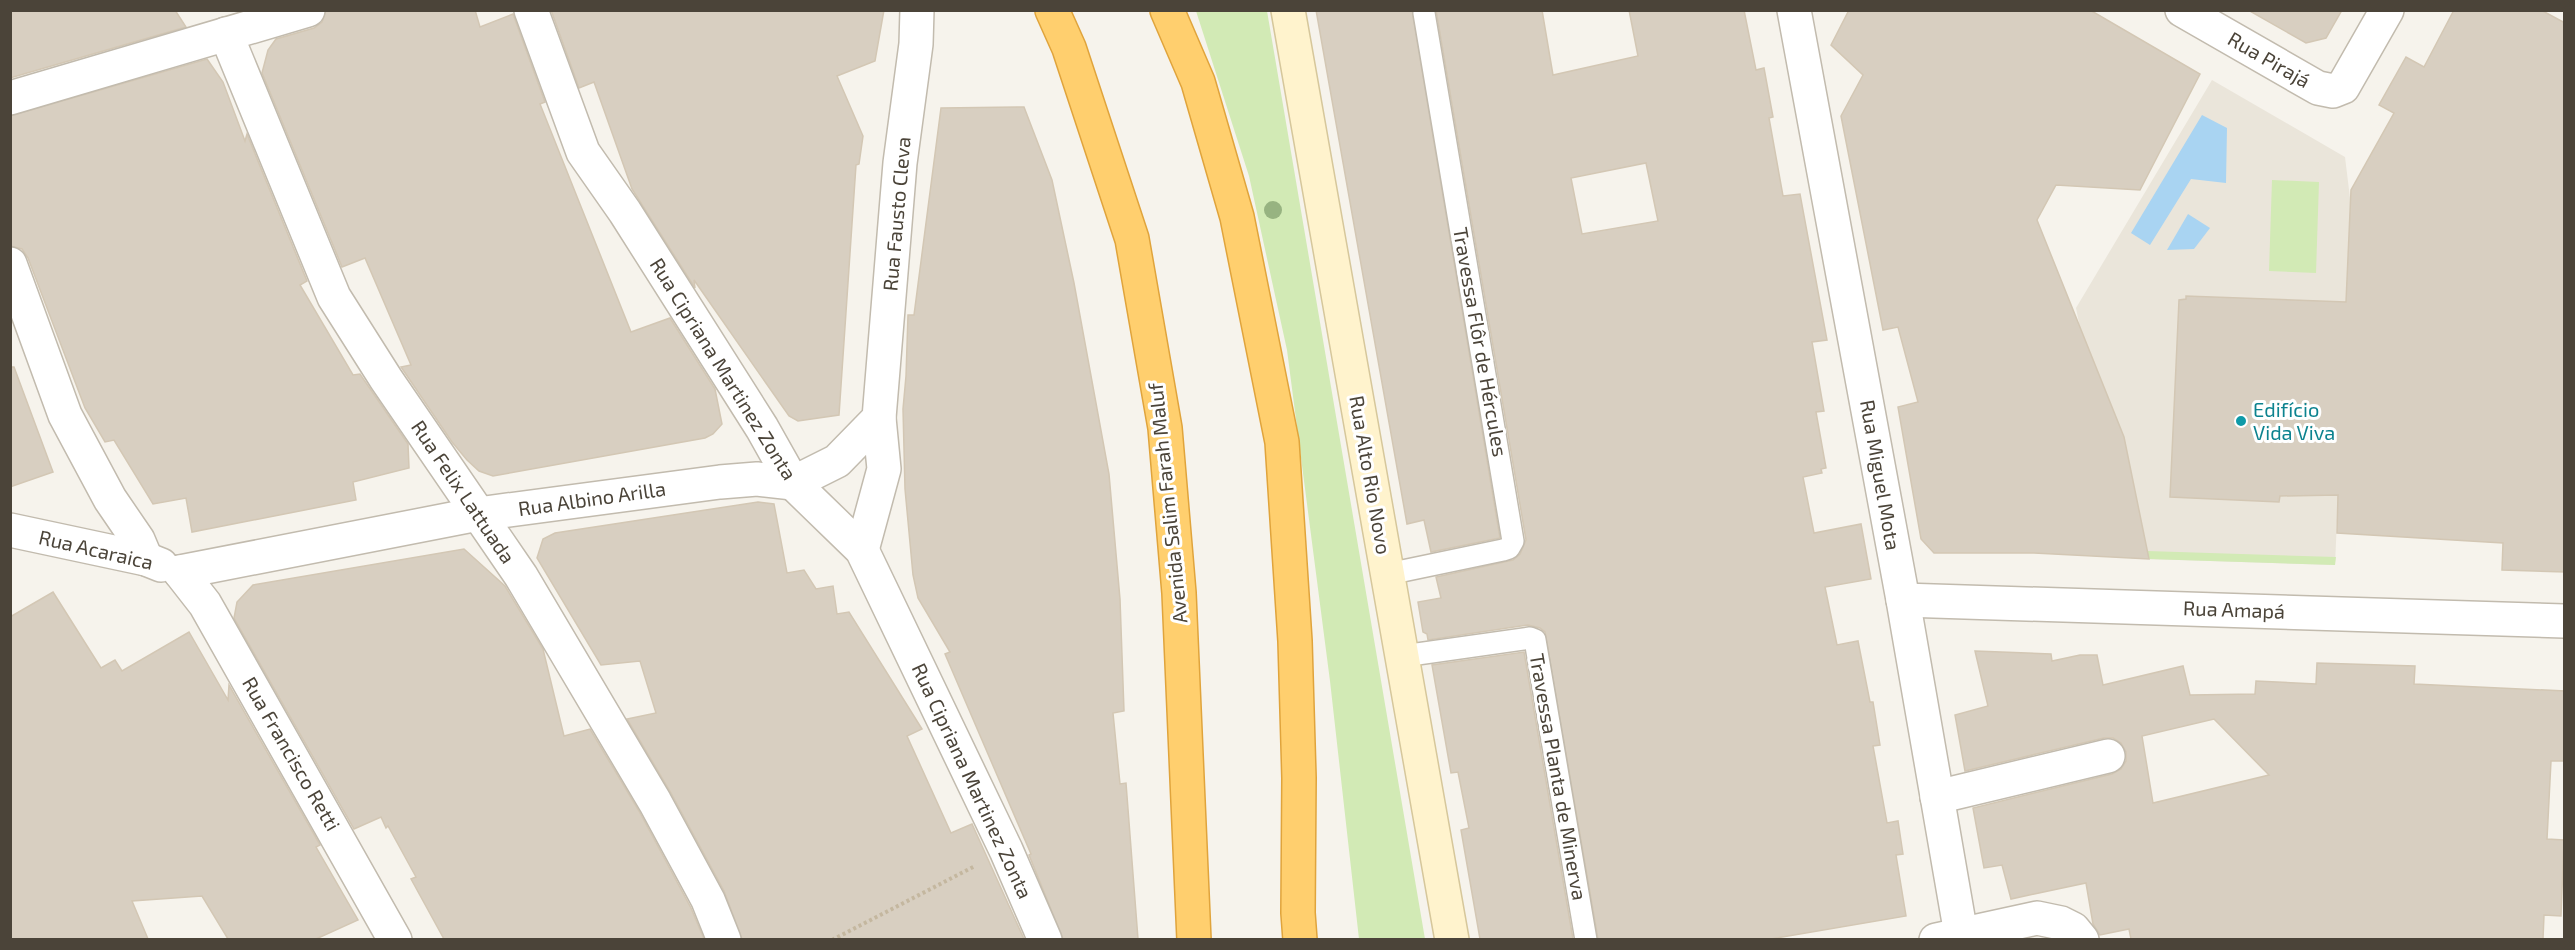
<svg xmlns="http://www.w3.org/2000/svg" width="2575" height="950" font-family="'Exo 2',sans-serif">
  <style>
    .residential { fill: #eae5da }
    .green { fill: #d2eab5 }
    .water { fill: #a9d4f2 }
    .building { fill: #d8cfc1; stroke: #d3c7b4; stroke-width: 1.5; fill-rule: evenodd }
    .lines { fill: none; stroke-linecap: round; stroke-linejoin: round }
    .lane-casing { stroke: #c2bbae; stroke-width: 24 }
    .street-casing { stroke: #c2bbae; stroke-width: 36 }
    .secondary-casing { stroke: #d6c79b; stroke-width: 36 }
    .highway-casing { stroke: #e0a43c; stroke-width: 36 }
    .path { stroke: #c4b79f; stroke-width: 4; stroke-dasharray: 3 3; stroke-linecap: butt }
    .lane { stroke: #fff; stroke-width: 21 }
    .street { stroke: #fff; stroke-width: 33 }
    .secondary { stroke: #fff3cd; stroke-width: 33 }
    .highway { stroke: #ffcf6e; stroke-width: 33 }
    .tree { fill: #97b381 }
    .culture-dot { fill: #0f9aa8; stroke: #fff; stroke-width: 2 }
    .labels { text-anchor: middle; stroke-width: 6; stroke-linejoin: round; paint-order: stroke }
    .street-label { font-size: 20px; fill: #4b4439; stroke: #fff }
    .culture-label { font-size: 20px; fill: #0d838f; stroke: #fff; text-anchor: start }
  </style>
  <rect width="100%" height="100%" fill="#f6f3ec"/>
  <path class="residential" d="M2212 80 2345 157 2351 206 2335 565 2148 559 2124 437 2080 328 2076 308Z"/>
  <g class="green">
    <path d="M1196 11H1267L1425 939H1359L1330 681 1287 350 1249 176Z"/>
    <path d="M2272 180 2319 182 2316 273 2269 271Z"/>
    <path d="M2147 551 2336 557 2335 565 2148 559Z"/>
  </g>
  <g class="water">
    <path d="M2202 115 2227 128 2226 183 2191 179 2150 245 2131 233Z"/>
    <path d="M2188 214 2210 228 2194 249 2167 250Z"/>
  </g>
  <g class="building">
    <path d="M10 10H175L186 27 10 78Z"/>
    <path d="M326 10H475L480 27 513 14 545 102 540 104 631 332 670 318 715 389 722 424 713 434 705 438 493 476 479 471 467 460 452 442 401 367 411 365 365 258 342 267 262 73 268 50 276 39 314 28 322 22Z"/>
    <path d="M551 10H884L875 61 837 76 863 136 859 164 856 165 839 415 798 421 789 416 694 280 695 288 632 189 594 82 579 88Z"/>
    <path d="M1316 10H1412L1500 538 1431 552 1424 520 1407 524Z"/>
    <path d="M1436 10H1542L1553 75 1638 56 1629 10H1744L1756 70 1764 68 1773 117 1769 118 1783 196 1800 194 1827 340 1812 342 1824 411 1816 412 1826 468 1821 469 1822 473 1803 477 1814 533 1861 524 1871 579 1825 587 1837 645 1858 641 1870 702H1873L1880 745 1873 746 1887 823 1898 821 1903 854 1896 855 1906 916 1771 939H1598L1545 632 1540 628 1528 625 1428 640 1427 634 1423 632 1418 602 1441 598 1436 577 1513 560 1520 554 1526 540ZM1646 163 1658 221 1582 234 1571 178Z"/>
    <path d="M1849 10H2090L2200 74 2140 190 2056 185 2037 220 2124 437 2149 559 2034 553H1934L1921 539 1898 407 1918 402 1898 327 1883 330 1841 116 1863 75 1831 45Z"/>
    <path d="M2248 10H2342L2326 38 2306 43Z"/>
    <path d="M2454 10H2541L2565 23V572L2502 570 2503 543 2337 533 2338 495 2280 496 2279 502 2170 497 2179 300 2186 299V296L2346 302 2351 190 2394 113 2379 105 2406 57 2424 67Z"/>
    <path d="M207 59 223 82 245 141 247 134 307 281 300 285 353 375 360 374 408 444 409 468 353 482 356 500 192 532 186 498 153 504 114 440 105 442 85 408 28 258 22 249 10 246V116Z"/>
    <path d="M1024 107 1052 180 1074 283 1109 474 1120 599 1124 711 1113 713 1120 784 1126 783 1138 939H1063L1029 855 1031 854 945 654 950 652 918 598 913 575 905 489 903 409 906 376 908 315H914L941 108Z"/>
    <path d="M10 367H14L53 472 10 487Z"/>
    <path d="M758 502 774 504 787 573 804 570 816 589 833 586 837 614 849 612 922 729 907 736 951 833 972 824 1024 939H742L724 891 671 793 627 719 656 713 640 661 601 665 537 558 543 539 555 533Z"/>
    <path d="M464 549 505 586 543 649 564 736 590 729 639 811 691 908 704 939H444L411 879 416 877 388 826 386 828 381 817 354 829 234 618 237 602 253 585Z"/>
    <path d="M53 592 101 668 115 660 122 671 189 632 228 700 229 685 320 845 316 847 358 920 316 939H228L202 896 132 901 148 939H10V617Z"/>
    <path d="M1975 651 2051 654 2052 661 2080 655H2097L2103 685 2183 666 2190 695 2255 694 2256 681 2316 684 2317 663 2415 666 2414 684 2565 691V761H2551L2547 839 2564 840 2561 916 2544 915 2543 939H2131L2129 929 2100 935 2093 924 2086 883 2011 899 2002 865 1984 868 1973 808 2112 774 2121 769 2126 761V752L2121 743 2113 738H2104L1965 771 1955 715 1988 706ZM2214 719 2269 775 2153 803 2142 736Z"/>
    <path d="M1524 652 1573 939H1480L1461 830 1469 828 1458 772 1451 773 1432 665Z"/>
  </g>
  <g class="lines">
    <g class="lane-casing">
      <g id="lane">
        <path d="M1388 574 1503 550 1509 548 1513 541 1424 13"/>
        <path d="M1403 656 1530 638 1535 640 1586 940"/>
      </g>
    </g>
    <g class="street-casing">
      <g id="street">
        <path d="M531 10 583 152 625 212 762 428 793 483 862 550 1006 850 1045 940"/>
        <path d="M1794 10 1903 600 1962 940"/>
        <path d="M2182 10 2318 88 2333 91 2343 87 2387 10"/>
        <path d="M226 34 334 297 386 379 521 576 655 802 708 900 724 940"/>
        <path d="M10 98 308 10"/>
        <path d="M10 264 65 415 110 499 138 540 146 559"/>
        <path d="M10 530 146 559 161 565"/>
        <path d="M862 550 884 469 879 418"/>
        <path d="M180 572 478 514 720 482 757 479 793 483 837 461 879 418 900 163 916 44 917 10"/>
        <path d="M180 572 205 604 395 940"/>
        <path d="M1903 600 2564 621"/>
        <path d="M1937 797 2108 756"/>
        <path d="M1936 940 2037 918 2061 923 2073 929 2082 940"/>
      </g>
    </g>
    <g class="secondary-casing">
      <path id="secondary" d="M1288 10 1452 940"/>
    </g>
    <g class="highway-casing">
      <g id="highway">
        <path d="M1052 10 1069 48 1132 239 1165 428 1179 593 1194 940"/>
        <path d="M1167 10 1198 82 1237 217 1282 442 1295 641 1299 778 1298 913 1300 940"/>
      </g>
    </g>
    <path class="path" d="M832 940 975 866"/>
    <use href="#lane" class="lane"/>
    <use href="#street" class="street"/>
    <use href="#secondary" class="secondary"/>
    <use href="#highway" class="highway"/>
  </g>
  <circle class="tree" cx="1273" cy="210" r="9"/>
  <circle class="culture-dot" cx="2241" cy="421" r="6"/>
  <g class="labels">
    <g class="street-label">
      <text transform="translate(2269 60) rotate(30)" y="7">Rua Pirajá</text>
      <text transform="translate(897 214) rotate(-85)" y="7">Rua Fausto Cleva</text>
      <text transform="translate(1480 342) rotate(80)" y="7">Travessa Flôr de Hércules</text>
      <text transform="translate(723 369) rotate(58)" y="7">Rua Cipriana Martinez Zonta</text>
      <text transform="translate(1370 475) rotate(80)" y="7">Rua Alto Rio Novo</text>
      <text transform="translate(1880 475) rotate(80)" y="7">Rua Miguel Mota</text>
      <text transform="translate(463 492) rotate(56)" y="7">Rua Felix Lattuada</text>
      <text transform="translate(592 499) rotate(-8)" y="7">Rua Albino Arilla</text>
      <text transform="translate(1168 503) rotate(-96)" y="7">Avenida Salim Farah Maluf</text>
      <text transform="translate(96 550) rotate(13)" y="7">Rua Acaraica</text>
      <text transform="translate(2234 610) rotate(2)" y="7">Rua Amapá</text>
      <text transform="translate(291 754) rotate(60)" y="7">Rua Francisco Retti</text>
      <text transform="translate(1558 777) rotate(80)" y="7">Travessa Planta de Minerva</text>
      <text transform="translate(972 781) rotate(65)" y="7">Rua Cipriana Martinez Zonta</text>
    </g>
    <g class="culture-label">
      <text x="2253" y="417">Edifício<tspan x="2253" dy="23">Vida Viva</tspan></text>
    </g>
  </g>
  <rect width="2575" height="950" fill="none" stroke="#4b4439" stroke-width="24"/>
</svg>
